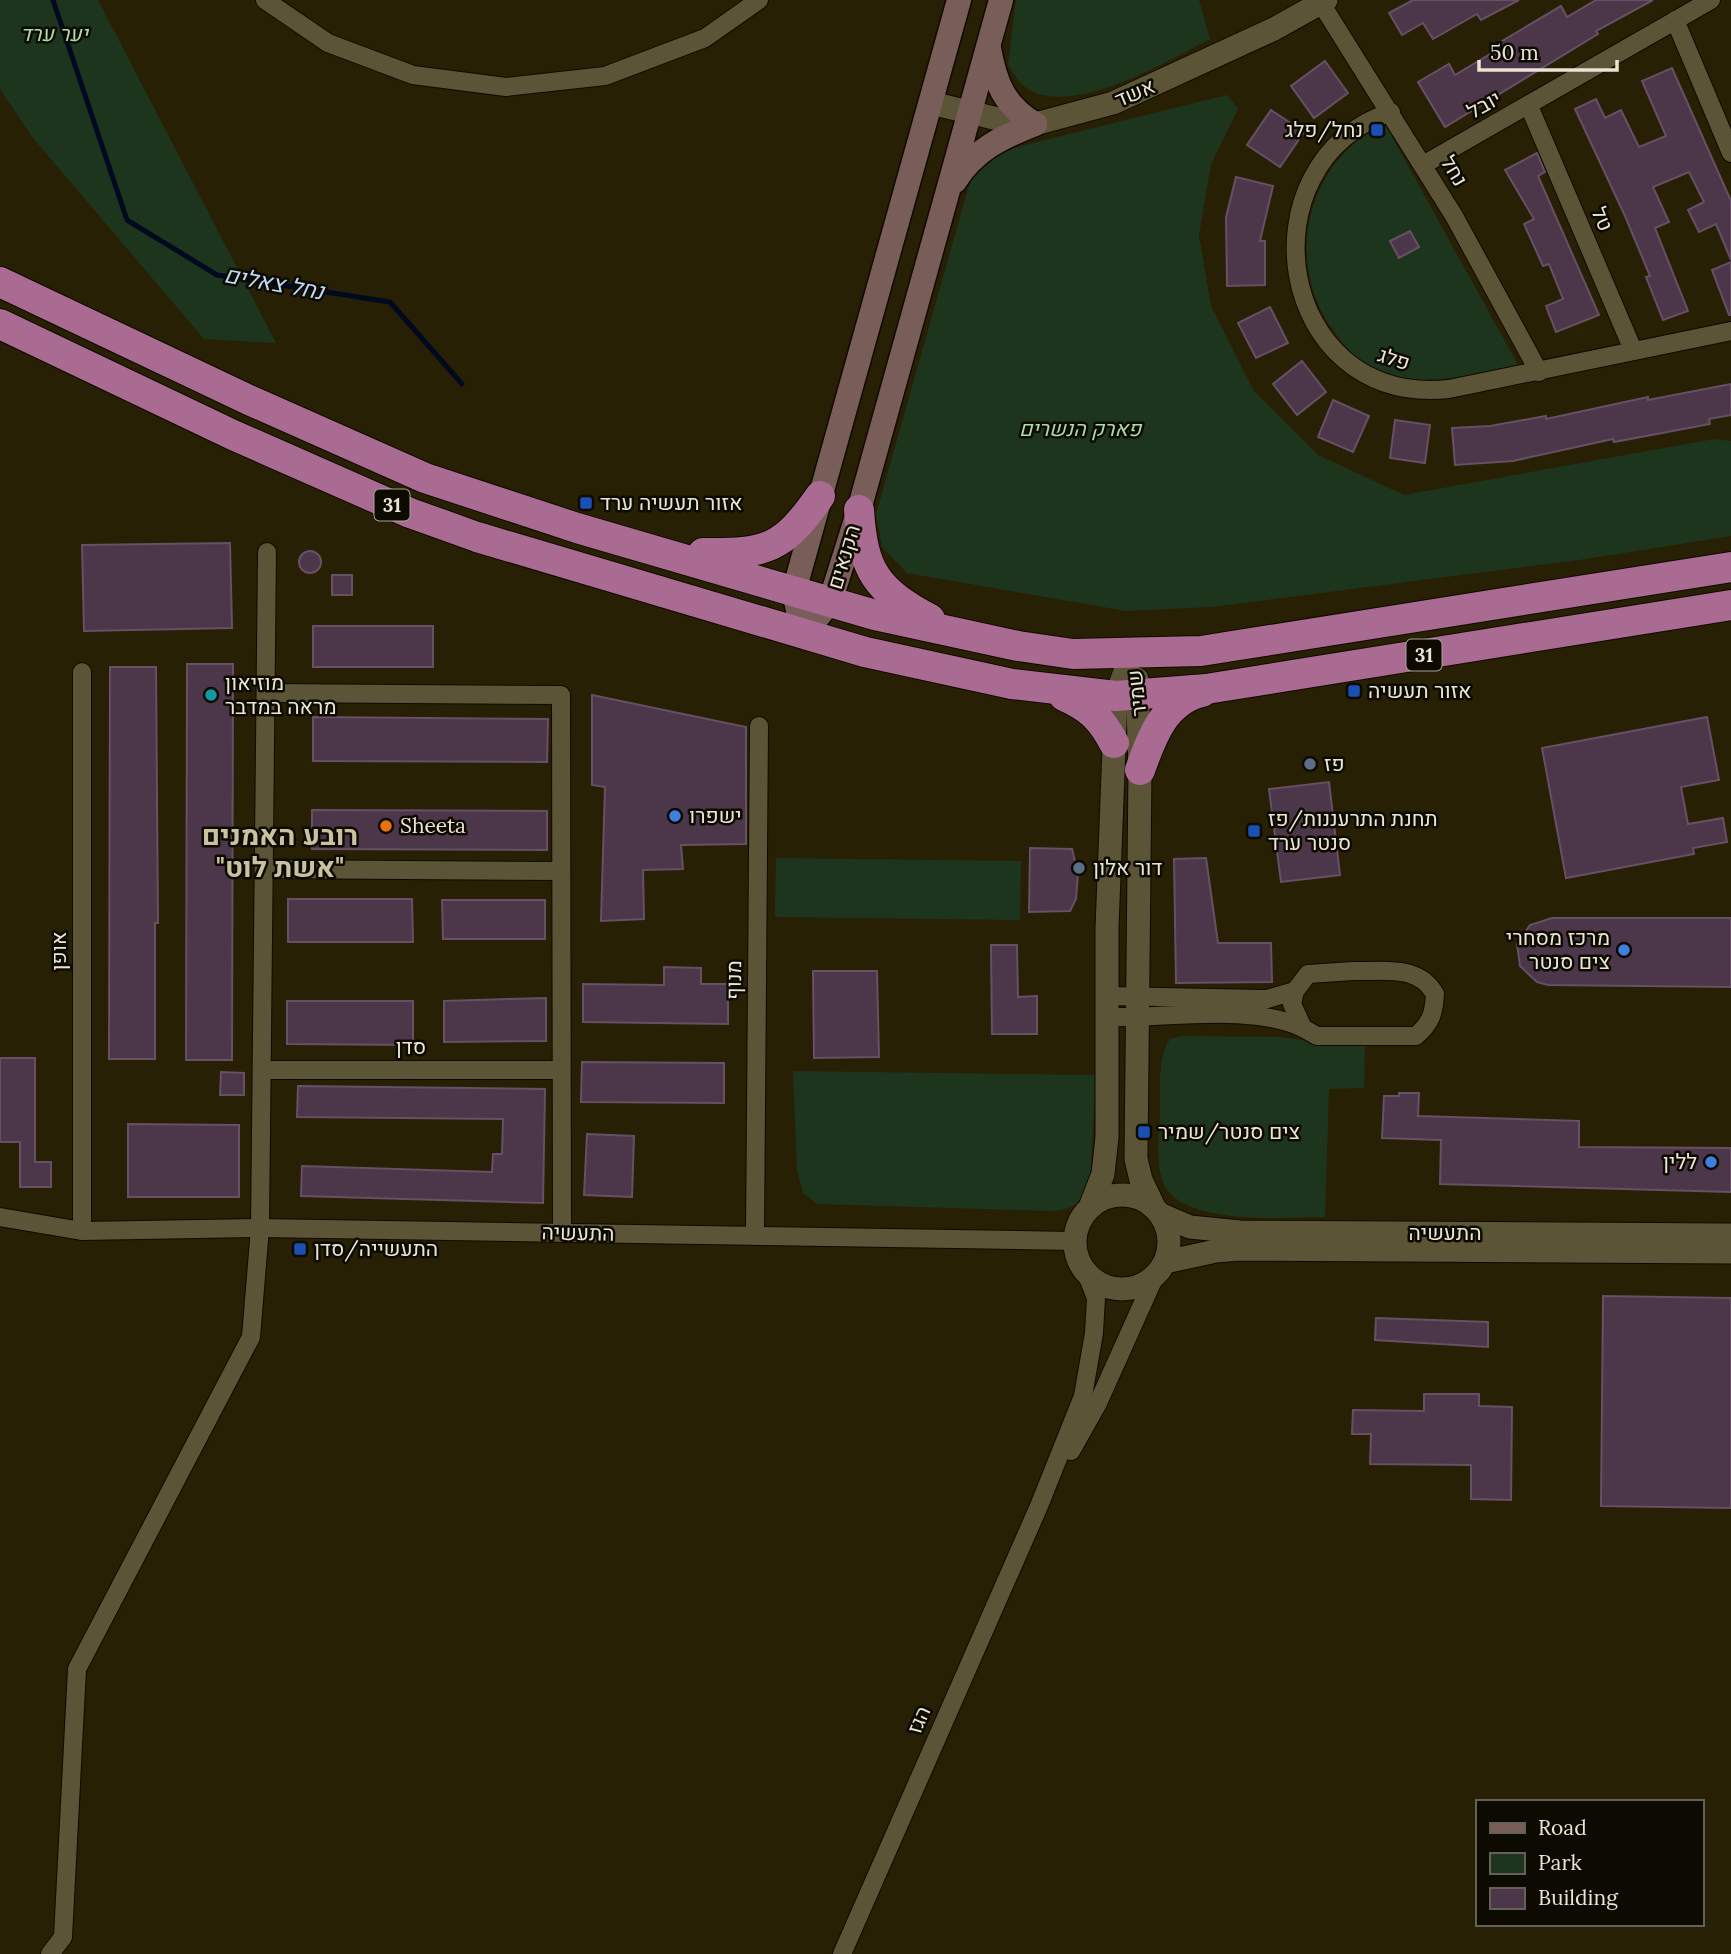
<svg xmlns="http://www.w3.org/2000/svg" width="1731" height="1954" font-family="Lora,Heebo,serif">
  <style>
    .green { fill: #1e351d }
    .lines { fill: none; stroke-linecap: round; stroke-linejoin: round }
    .stream { stroke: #00091f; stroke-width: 5 }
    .building { fill: #4c3649; stroke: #674f64; stroke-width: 2 }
    .minor-casing { stroke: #100900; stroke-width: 20 }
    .tertiary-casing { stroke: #100900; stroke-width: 25 }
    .secondary-casing { stroke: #100900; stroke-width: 27 }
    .trunk-casing { stroke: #100900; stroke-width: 32 }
    .minor { stroke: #5c5437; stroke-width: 18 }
    .tertiary { stroke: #5c5437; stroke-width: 23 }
    .secondary { stroke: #795d59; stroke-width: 24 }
    .trunk { stroke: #aa6b92; stroke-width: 30 }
    .transit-dot { fill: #1a4fb4; stroke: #0d0a02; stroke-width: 2.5 }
    .culture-dot { fill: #0f9aa8; stroke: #0d0a02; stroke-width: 2.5 }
    .service-dot { fill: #5c6f8a; stroke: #0d0a02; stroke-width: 2.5 }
    .shop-dot { fill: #3f7fe0; stroke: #0d0a02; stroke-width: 2.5 }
    .food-dot { fill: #e8710a; stroke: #0d0a02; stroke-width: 2.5 }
    .labels { text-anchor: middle; stroke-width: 5; stroke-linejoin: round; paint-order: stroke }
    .shield { fill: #0d0a02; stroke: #a7a395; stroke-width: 2 }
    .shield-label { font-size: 19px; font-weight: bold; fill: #e9e4d4 }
    .park-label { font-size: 21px; font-style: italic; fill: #abdba7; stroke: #0d0a02 }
    .street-label { font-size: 21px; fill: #e9e4d4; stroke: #0d0a02 }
    .poi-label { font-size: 21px; fill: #e9e4d4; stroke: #0d0a02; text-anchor: start }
    .water-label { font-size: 23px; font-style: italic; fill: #bcd9f8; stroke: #0d0a02 }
    .district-label { font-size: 28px; font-weight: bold; fill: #cac1a1; stroke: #0d0a02 }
  </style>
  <rect width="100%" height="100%" fill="#282004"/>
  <g class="green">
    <path d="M0 0H98L276 343 204 339 33 138 0 89Z"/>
    <path d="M1016 0H1199L1210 39C1168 61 1069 120 1025 87 1018 82 1013 72 1008 65Z"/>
    <path d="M1227 95 1238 109 1211 164 1199 235 1211 306 1254 391 1318 455 1404 495 1714 439 1731 441V536L1586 559 1211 607 1126 611 907 573 882 547 876 514 977 157Z"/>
    <path d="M1385 124 1518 365C1472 374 1422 390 1376 370 1359 363 1344 346 1334 331 1283 263 1306 160 1385 124Z"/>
    <path d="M776 858 1021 861 1020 920 775 917Z"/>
    <path d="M1180 1036 1281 1037 1327 1044 1365 1045 1364 1088 1329 1089 1325 1217C1285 1217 1197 1225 1169 1192 1154 1175 1159 1139 1160 1118 1161 1094 1156 1059 1170 1039Z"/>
    <path d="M793 1071 1096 1075 1090 1180C1083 1203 1076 1208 1053 1211L817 1204 803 1193 797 1170Z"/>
  </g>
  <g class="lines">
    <path class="stream" d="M53 0 127 220 217 275 390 302 462 384"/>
  </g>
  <g class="building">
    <path d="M1413 0H1519L1481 20 1477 14 1433 39 1423 23 1402 35 1389 13Z"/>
    <path d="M1596 0H1653L1596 31 1598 34 1445 127 1418 82 1449 64 1455 75 1495 51 1492 47 1561 6 1567 17Z"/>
    <path d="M1325 61 1348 93 1314 118 1291 86Z"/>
    <path d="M1672 68 1731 201V260L1716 224 1699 232 1688 210 1704 202 1689 172 1653 187 1669 222 1655 228 1688 311 1663 320 1646 277 1650 276 1625 216 1575 109 1596 99 1605 118 1621 110 1639 147 1666 136 1642 81Z"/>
    <path d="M1271 110 1304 132 1280 167 1247 145Z"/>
    <path d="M1537 153 1545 172 1538 176 1599 315 1556 332 1546 306 1563 299 1549 264 1543 266 1524 224 1534 219 1505 170Z"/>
    <path d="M1236 177 1273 186 1260 241H1265V285L1227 286 1226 217Z"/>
    <path d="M1410 231 1419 247 1399 258 1390 241Z"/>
    <path d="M1731 262V315H1729L1712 270Z"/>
    <path d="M1270 307 1288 343 1256 358 1238 323Z"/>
    <path d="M1302 361 1326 392 1297 415 1273 384Z"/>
    <path d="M1731 384V415L1709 419 1710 424 1614 442 1613 439 1513 461 1455 465 1452 428 1490 426 1546 416V419L1648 397V400Z"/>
    <path d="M1333 400 1369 416 1353 452 1318 437Z"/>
    <path d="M1395 420 1430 425 1425 463 1390 458Z"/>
    <path d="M230 543 232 628 84 631 82 545Z"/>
    <circle cx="310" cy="562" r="11"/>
    <rect x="332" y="575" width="20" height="20"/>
    <rect x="313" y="626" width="120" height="41"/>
    <path d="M187 664H233L232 1060H186Z"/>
    <path d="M110 667H156L158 923H155V1059H109Z"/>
    <path d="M592 695 746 727V844L681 845 683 869 643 870 644 919 601 921 605 787 592 785Z"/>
    <path d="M313 717 548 719 547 762 313 761Z"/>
    <path d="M1707 717 1719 780 1681 787 1688 824 1723 818 1727 842 1693 848 1694 854 1566 878 1542 748Z"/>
    <path d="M1329 782 1340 875 1281 882 1269 789Z"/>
    <path d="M312 810 547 811V850L312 849Z"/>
    <path d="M1030 848 1072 849 1078 874 1076 899 1070 911 1029 912Z"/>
    <path d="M1206 858 1218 943H1271L1272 982 1176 983 1174 859Z"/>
    <path d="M288 899H412L413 942H288Z"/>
    <path d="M442 900H545V939H443Z"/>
    <path d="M1552 918H1731V987L1548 985 1537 982 1520 966 1517 944 1530 925Z"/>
    <path d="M991 945H1017L1018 997 1037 996V1034H992Z"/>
    <path d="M664 967 701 968V984H728V1024L583 1022V984L664 985Z"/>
    <path d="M813 971H877L879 1057 814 1058Z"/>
    <path d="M546 998V1041L444 1042V1001Z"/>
    <path d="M287 1001H413V1045L287 1044Z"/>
    <path d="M0 1058H35V1162H51V1187H20V1142H0Z"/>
    <path d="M582 1062 724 1063V1103L581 1102Z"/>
    <path d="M221 1072 244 1073V1095H220Z"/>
    <path d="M298 1086 545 1089 543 1203 301 1196 302 1166 492 1172 493 1154H502L503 1119 297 1117Z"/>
    <path d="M1399 1093H1419L1418 1116 1579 1121V1147L1731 1148V1192L1440 1184 1441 1140 1382 1138 1384 1096H1399Z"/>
    <path d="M128 1124 239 1125V1197H128Z"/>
    <path d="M587 1134 634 1136 632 1197 584 1195Z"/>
    <path d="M1603 1296 1731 1298V1508L1601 1506Z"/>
    <path d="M1376 1318 1488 1322V1347L1375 1340Z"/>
    <path d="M1424 1394H1479V1406L1512 1407 1511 1500 1471 1499V1465L1370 1464 1371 1434H1352L1353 1410 1424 1411Z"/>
  </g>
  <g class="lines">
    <g class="minor-casing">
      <g id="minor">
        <path d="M265 0 328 43 413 75 506 87 605 76 705 38 759 0"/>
        <path d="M1319 0 1454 216 1539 372"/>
        <path d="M1675 20 1731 153"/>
        <path d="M1529 106 1633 350"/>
        <path d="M1391 112C1240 162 1275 407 1449 389L1731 331"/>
        <path d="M1423 165 1711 0"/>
        <path d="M82 672V1231"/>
        <path d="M266 693 561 695 562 1233"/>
        <path d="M264 869 561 871"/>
        <path d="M1353 971C1383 972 1418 964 1435 994 1434 1013 1431 1023 1416 1036H1317L1303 1028 1292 1004 1295 991 1308 974Z"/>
        <path d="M1106 996 1267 999 1295 991"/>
        <path d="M1105 1017C1165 1019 1249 1003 1303 1028"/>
        <path d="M262 1070H561"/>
        <path d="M0 1217 82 1231 260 1228 1074 1241"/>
        <path d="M755 1236 759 726"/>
        <path d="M1071 1451 1098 1403 1155 1276"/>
        <path d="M50 1954 63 1937 77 1669 251 1337 260 1228 267 552"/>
        <path d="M842 1954 1039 1506 1083 1396 1094 1333 1096 1298 1087 1275"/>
      </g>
    </g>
    <g class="tertiary-casing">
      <g id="tertiary">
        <path d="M931 103 1019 124H1035L1113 103 1274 29 1326 0"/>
        <path d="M1137 679 1140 770 1136 1159 1141 1180 1153 1205"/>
        <circle cx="1122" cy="1242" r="47"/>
        <path d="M1091 1205 1103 1174 1107 1137V928L1116 696 1132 652"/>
        <path d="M1162 1215 1190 1227 1240 1232 1731 1235"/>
        <path d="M1165 1262 1216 1251 1240 1249 1731 1252"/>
      </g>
    </g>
    <g class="secondary-casing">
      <g id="secondary">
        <path d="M989 48C995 82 1004 106 1035 124"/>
        <path d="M955 181C974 150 1002 137 1035 124"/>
        <path d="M803 635 830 602 859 510 1001 0"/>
        <path d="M803 635 794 591 959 0"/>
      </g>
    </g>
    <g class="trunk-casing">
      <g id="trunk">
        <path d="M0 282 249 400 425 478 577 528 875 615 1018 646 1073 654 1201 651 1731 567"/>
        <path d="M0 324 233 435 410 513 477 537 865 652 1012 684 1116 696 1206 689 1731 605"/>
        <path d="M859 510C863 571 876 590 930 619"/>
        <path d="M703 553C767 554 783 549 820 496"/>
        <path d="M1064 696C1089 707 1101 718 1114 743"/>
        <path d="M1140 770C1152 737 1164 701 1202 692"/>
      </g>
    </g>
    <use href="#minor" class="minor"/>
    <use href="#tertiary" class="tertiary"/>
    <use href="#secondary" class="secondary"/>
    <use href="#trunk" class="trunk"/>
  </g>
  <g class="transit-dot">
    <rect x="1370" y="123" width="14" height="14" rx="3.5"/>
    <rect x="579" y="496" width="14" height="14" rx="3.5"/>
    <rect x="1347" y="684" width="14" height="14" rx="3.5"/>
    <rect x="1247" y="824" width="14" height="14" rx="3.5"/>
    <rect x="1137" y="1125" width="14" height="14" rx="3.5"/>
    <rect x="293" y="1242" width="14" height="14" rx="3.5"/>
  </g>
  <circle class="culture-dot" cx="211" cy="695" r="7"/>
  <g class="service-dot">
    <circle cx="1310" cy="764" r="7"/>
    <circle cx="1079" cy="868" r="7"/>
  </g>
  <g class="shop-dot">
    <circle cx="675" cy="816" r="7"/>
    <circle cx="1624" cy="950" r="7"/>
    <circle cx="1711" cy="1162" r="7"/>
  </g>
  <circle class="food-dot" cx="386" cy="826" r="7"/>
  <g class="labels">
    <g class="shield">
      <rect x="374.5" y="489.5" width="35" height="31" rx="5"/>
      <rect x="1406.5" y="639.5" width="35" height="31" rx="5"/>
    </g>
    <g class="shield-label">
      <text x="392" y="512">31</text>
      <text x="1424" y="662">31</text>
    </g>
    <g class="park-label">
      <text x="54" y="41">יער ערד</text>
      <text x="1080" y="436">פארק הנשרים</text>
    </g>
    <g class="street-label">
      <text transform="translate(1135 93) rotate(-23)" y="7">אשד</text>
      <text transform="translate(1484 105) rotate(-29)" y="7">יובל</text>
      <text transform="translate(1454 171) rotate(59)" y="7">נחל</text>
      <text transform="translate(1602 219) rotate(67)" y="7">טל</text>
      <text transform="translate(1394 359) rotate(18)" y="7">פלג</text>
      <text transform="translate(844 557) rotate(-73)" y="7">הקנאים</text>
      <text transform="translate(1137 693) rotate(-96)" y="7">שמיר</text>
      <text transform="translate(59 951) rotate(-90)" y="7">אופן</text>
      <text transform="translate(734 980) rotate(-89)" y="7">מנוף</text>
      <text x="411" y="1054">סדן</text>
      <text transform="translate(578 1233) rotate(1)" y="7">התעשיה</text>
      <text x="1445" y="1240">התעשיה</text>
      <text transform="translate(919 1720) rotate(-66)" y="7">הגז</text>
    </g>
    <g class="poi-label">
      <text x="1363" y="137" text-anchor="end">נחל/פלג</text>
      <text x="600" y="510">אזור תעשיה ערד</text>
      <text x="225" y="690">מוזיאון<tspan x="225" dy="24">מראה במדבר</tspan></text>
      <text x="1368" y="698">אזור תעשיה</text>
      <text x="1324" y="771">פז</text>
      <text x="689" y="823">ישפרו</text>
      <text x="1268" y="826">תחנת התרעננות/פז<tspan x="1268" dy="24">סנטר ערד</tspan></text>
      <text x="400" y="833">Sheeta</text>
      <text x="1093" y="875">דור אלון</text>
      <text x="1610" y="945" text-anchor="end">מרכז מסחרי<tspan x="1610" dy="24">צים סנטר</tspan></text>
      <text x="1158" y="1139">צים סנטר/שמיר</text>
      <text x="1697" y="1169" text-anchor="end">ללין</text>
      <text x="314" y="1256">התעשייה/סדן</text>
    </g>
    <g class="water-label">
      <text transform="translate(274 283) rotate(10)" y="8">נחל צאלים</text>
    </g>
    <g class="district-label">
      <text x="280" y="845">רובע האמנים<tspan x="280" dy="32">"אשת לוט"</tspan></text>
    </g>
  </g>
  <rect x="1476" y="1800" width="228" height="126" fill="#0d0a02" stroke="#656156" stroke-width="2"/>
  <rect x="1490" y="1823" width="35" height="10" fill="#795d59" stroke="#656156" stroke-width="2"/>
  <text x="1538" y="1835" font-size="21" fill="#e9e4d4">Road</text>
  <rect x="1490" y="1853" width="35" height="21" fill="#1e351d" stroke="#656156" stroke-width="2"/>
  <text x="1538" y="1870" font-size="21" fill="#e9e4d4">Park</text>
  <rect x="1490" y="1888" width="35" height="21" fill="#4c3649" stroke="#656156" stroke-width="2"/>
  <text x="1538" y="1905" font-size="21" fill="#e9e4d4">Building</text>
  <path d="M1479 60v10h138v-10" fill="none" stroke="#e9e4d4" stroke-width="3.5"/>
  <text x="1490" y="60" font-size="21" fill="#e9e4d4" stroke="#0d0a02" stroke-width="5" paint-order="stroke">50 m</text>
</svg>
